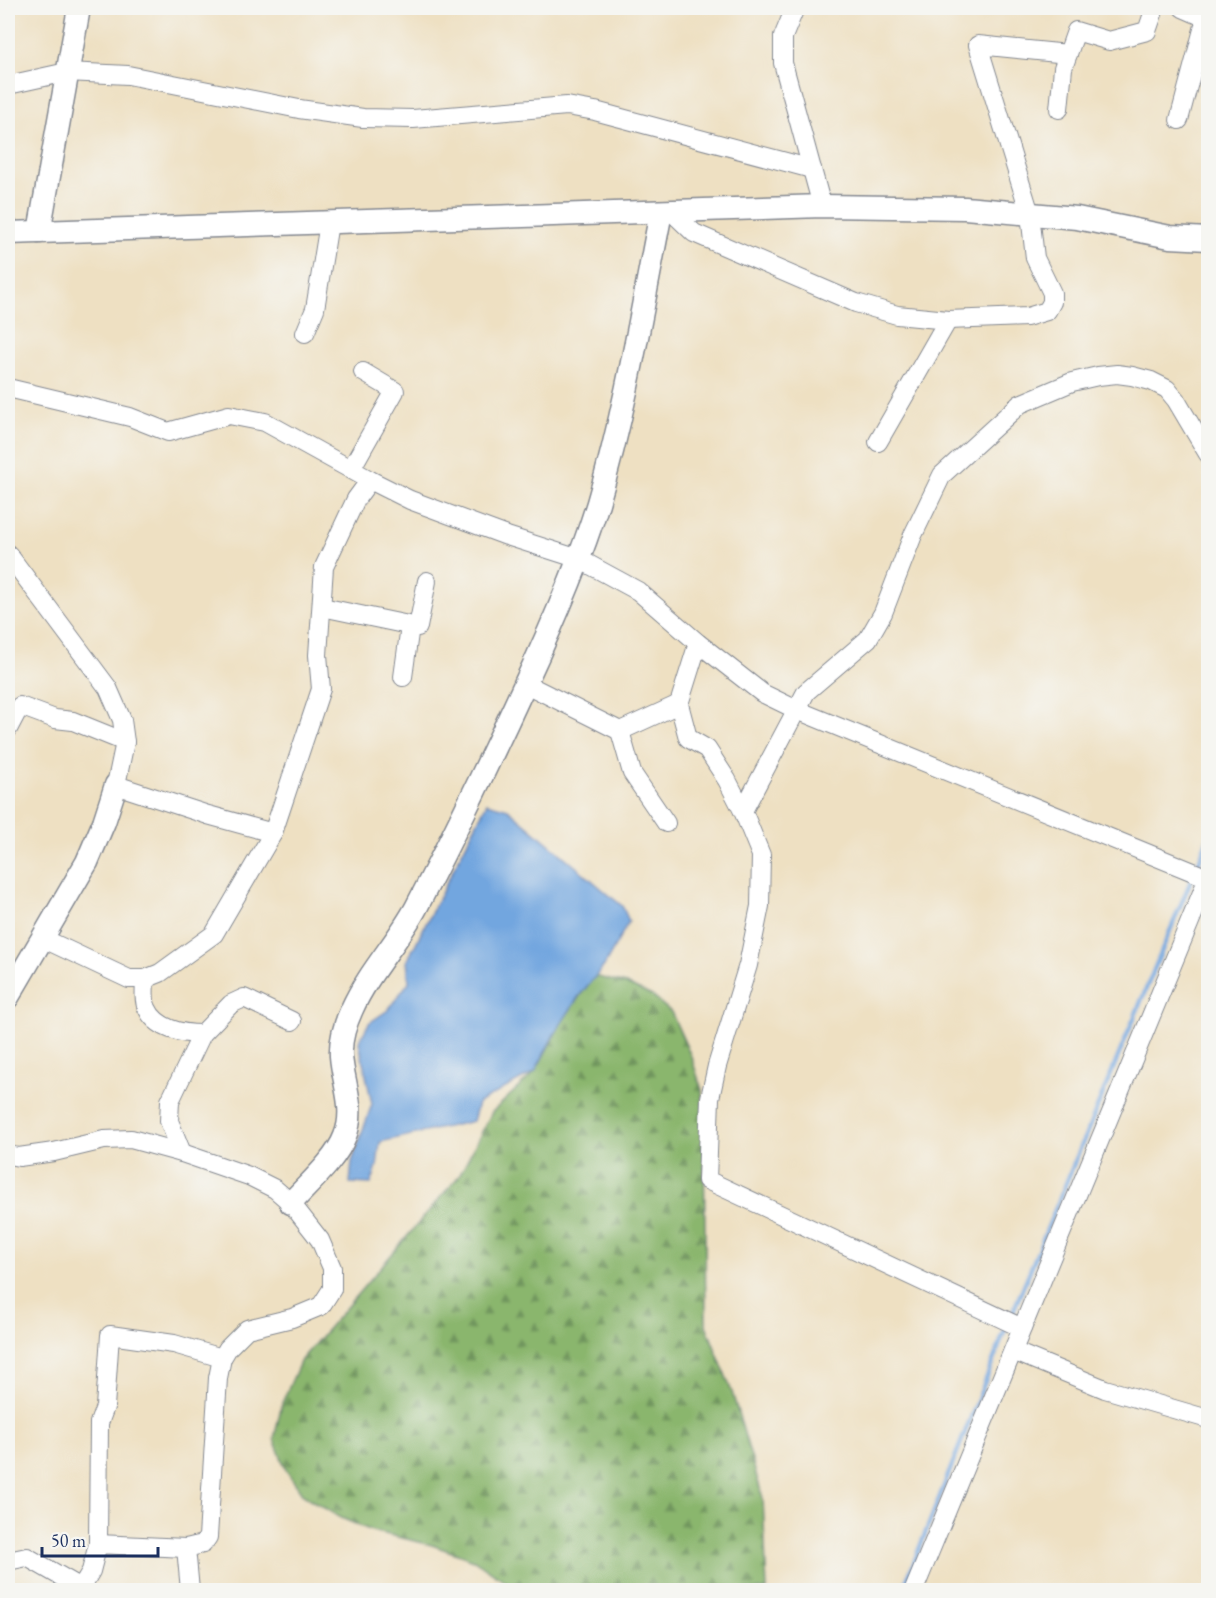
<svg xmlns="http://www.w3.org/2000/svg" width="1216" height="1598" font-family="'EB Garamond',serif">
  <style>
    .forest { fill: url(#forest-firs); stroke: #527266; stroke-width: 1.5 }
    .water { fill: #72a6df; stroke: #466a9e; stroke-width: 1.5 }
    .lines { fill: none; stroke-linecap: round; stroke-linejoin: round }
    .stream { stroke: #72a6df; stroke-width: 4.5 }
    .minor-casing { stroke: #848890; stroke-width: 20 }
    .tertiary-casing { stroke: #848890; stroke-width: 25 }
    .minor { stroke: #fff; stroke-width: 18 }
    .tertiary { stroke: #fff; stroke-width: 22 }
  </style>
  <defs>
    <pattern id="forest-firs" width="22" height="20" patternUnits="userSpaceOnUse" patternTransform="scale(1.5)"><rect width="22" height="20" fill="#8ab66d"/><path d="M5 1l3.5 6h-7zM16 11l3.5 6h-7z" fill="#70945d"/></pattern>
  </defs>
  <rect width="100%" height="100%" fill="#f6f6f2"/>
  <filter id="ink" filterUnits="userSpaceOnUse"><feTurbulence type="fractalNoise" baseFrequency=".0167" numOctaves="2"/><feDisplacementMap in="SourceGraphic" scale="12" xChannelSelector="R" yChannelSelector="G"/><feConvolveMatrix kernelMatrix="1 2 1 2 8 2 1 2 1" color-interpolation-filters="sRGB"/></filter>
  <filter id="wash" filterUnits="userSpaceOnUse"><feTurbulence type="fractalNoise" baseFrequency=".008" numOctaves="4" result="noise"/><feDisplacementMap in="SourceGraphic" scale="24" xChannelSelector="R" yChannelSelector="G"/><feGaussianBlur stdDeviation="1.35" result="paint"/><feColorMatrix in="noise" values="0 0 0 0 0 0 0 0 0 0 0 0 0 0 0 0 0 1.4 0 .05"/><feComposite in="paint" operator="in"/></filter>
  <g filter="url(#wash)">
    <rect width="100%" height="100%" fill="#eee0c2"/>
    <path class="forest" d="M594 976 626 984 652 996 671 1012 691 1056 702 1090 704 1135 706 1325 732 1392 763 1498 767 1590H518L474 1560 432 1545 372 1531 339 1517 303 1495 286 1470 274 1439 282 1403 301 1360 459 1176 492 1112 535 1072 563 1020Z"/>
    <path class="water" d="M487 803 508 809 622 906 629 921 604 966 579 996 553 1036 535 1072 478 1103 473 1121 380 1142 377 1167 371 1184 350 1183 352 1162 372 1104 359 1042 369 1023 388 1010 409 982 407 961Z"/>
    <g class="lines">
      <g class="stream">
        <path d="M1198 864 1208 838"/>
        <path d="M1012 1314 1191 880"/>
        <path d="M903 1590 1006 1328"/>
      </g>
    </g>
  </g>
  <g filter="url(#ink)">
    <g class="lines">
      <g class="minor-casing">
        <g id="minor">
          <path d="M795 8 783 37V63L822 206"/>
          <path d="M1183 8 1206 18 1208 14"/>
          <path d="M8 85 67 72 128 75 299 109 363 118 413 119 567 106 595 111 812 169"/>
          <path d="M1059 109 1063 68 1076 31 1109 41 1147 31 1155 8"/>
          <path d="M1179 120 1206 18"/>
          <path d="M672 212 694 233 856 303 897 315 948 320 1027 317 1047 311 1052 302V293L1035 258 1030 214 978 45 1068 54"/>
          <path d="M305 333 315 309 329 223"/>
          <path d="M8 388 130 417 168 432 229 415 265 422 370 480 410 500 507 536 579 559 638 591 698 643 762 693 797 710 1208 878 914 1590"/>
          <path d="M878 442 948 320"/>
          <path d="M351 469 395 391 363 372"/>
          <path d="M8 554 108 688 122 720 125 742 116 785 208 815 273 833 321 689 318 655 324 567 356 499 370 480"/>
          <path d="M322 607 418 627 427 581"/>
          <path d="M698 643 679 704 688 738 707 749 727 780 743 811 761 855 760 906 748 965 717 1066 710 1098 707 1180 1022 1328"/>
          <path d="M403 677 410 626"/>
          <path d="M526 684 620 731 679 704"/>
          <path d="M8 729 20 706 55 719 73 721 125 742"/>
          <path d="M620 731 632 773 666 823"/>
          <path d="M743 811 806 692 868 639 883 613 913 535 942 475 1020 404 1072 382 1098 376 1117 374 1132 376 1151 381 1167 389 1176 400 1208 454"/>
          <path d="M42 938 129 979H145L160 973 214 934 273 833"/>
          <path d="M145 979C145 988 143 1000 147 1008 156 1029 182 1034 202 1034L231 1004 244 998 292 1021"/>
          <path d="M182 1153 169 1121 170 1101 202 1034"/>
          <path d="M8 1155 19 1157 54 1152 104 1140 131 1139 182 1153 249 1176 275 1189 291 1203 320 1240 332 1268V1289L321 1306 292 1318 247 1329 228 1348 222 1358 218 1378 208 1537 203 1544 186 1548 190 1590"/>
          <path d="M1013 1351 1105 1389 1208 1419"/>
          <path d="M98 1544 99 1423 105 1407 110 1335 174 1344 222 1358"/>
          <path d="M8 1561 27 1557 81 1588 91 1571 98 1544 186 1548"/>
        </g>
      </g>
      <g class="tertiary-casing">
        <g id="tertiary">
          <path d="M39 232 79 8"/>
          <path d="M8 233 822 206 965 208 1077 218 1170 237 1208 239"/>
          <path d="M8 997 87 862 104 822 116 785"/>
          <path d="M291 1203C308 1184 336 1160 345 1136 356 1109 343 1083 341 1056 340 1040 345 1024 352 1009 368 973 397 943 416 908 454 835 490 760 525 684 552 626 579 565 598 503 626 408 642 309 661 212"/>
        </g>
      </g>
      <use href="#minor" class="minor"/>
      <use href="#tertiary" class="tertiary"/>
    </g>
  </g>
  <rect width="1216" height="1598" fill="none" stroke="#f6f6f2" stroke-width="30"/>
  <path d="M42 1547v9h116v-9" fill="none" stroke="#1b2f5e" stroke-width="3"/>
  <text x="51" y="1547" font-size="18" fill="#1b2f5e" stroke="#f6f6f2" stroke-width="4.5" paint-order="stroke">50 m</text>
</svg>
